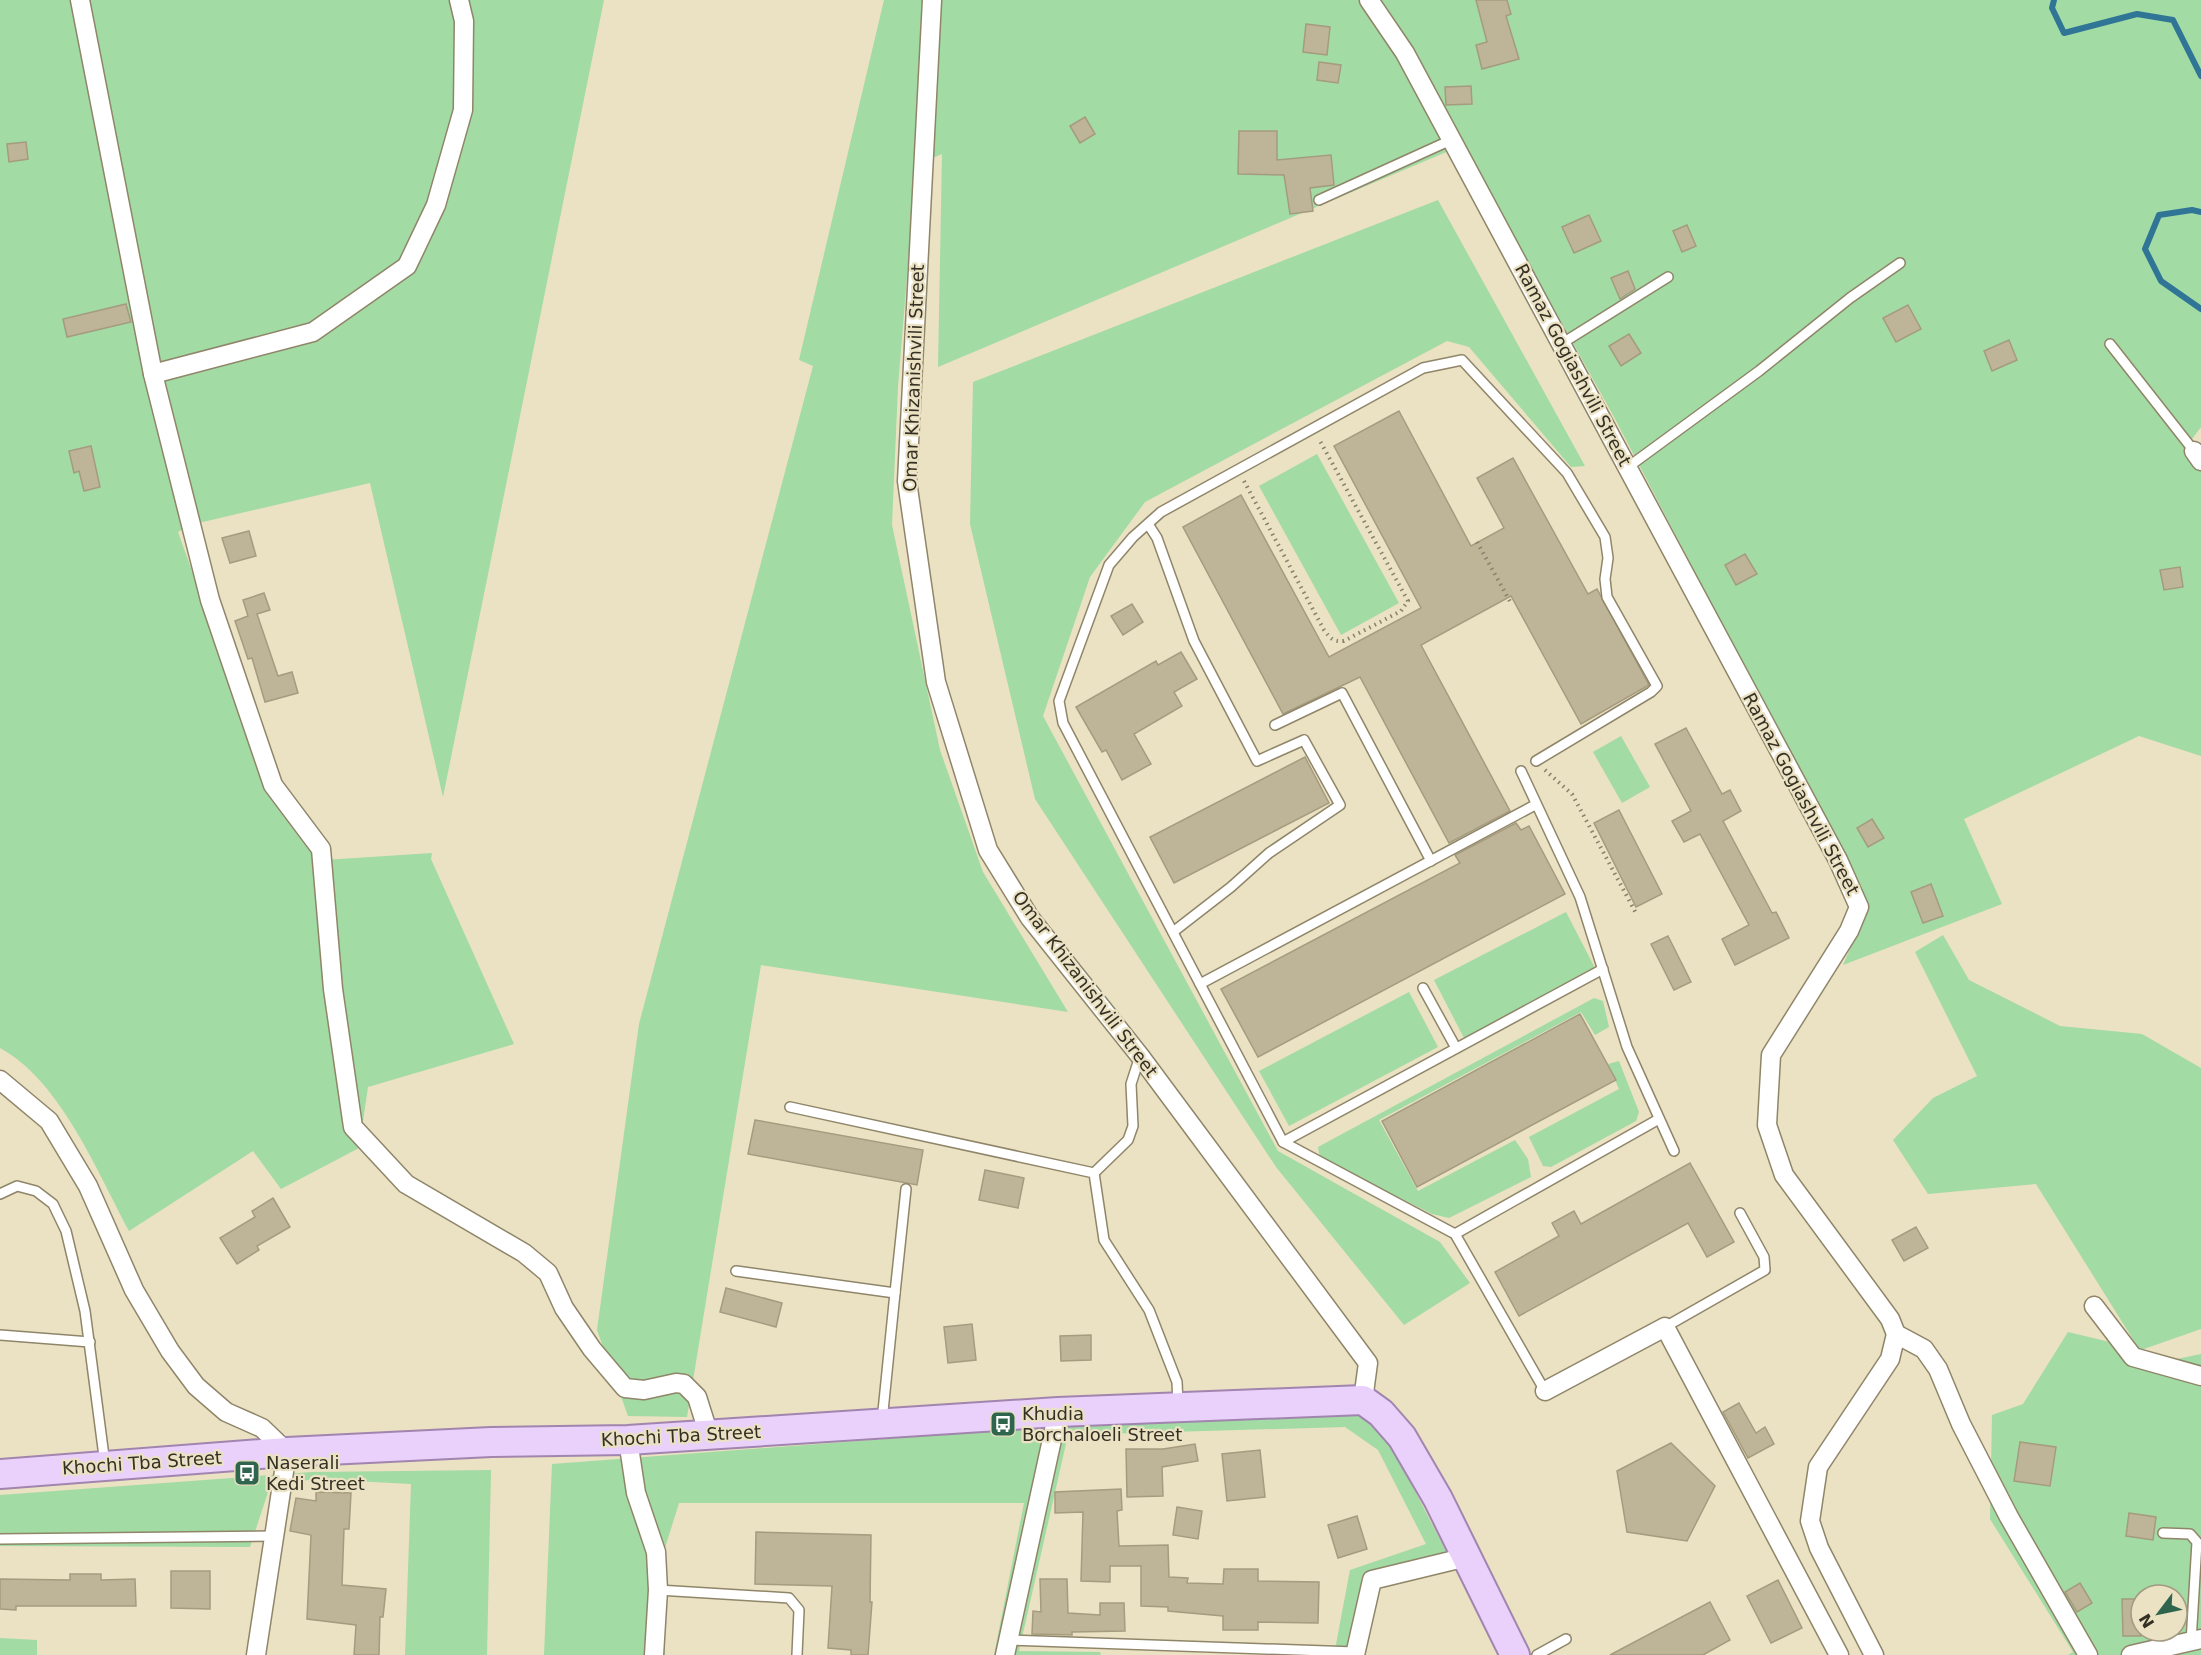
<svg xmlns="http://www.w3.org/2000/svg" width="2201" height="1655" font-family="'DejaVu Sans',sans-serif">
  <style>
    .green { fill: #a2dba4; fill-rule: evenodd }
    .lines { fill: none; stroke-linecap: round; stroke-linejoin: round }
    .stream { stroke: #307596; stroke-width: 6 }
    .building { fill: #beb497; stroke: #a59b7f; stroke-width: 1.5 }
    .service-casing { stroke: #8f8569; stroke-width: 12 }
    .minor-casing { stroke: #8f8569; stroke-width: 21 }
    .primary-casing { stroke: #a185ae; stroke-width: 32 }
    .path { stroke: #87806c; stroke-width: 4; stroke-dasharray: 1.5 4.5; stroke-linecap: butt }
    .service { stroke: #fff; stroke-width: 9 }
    .minor { stroke: #fff; stroke-width: 18 }
    .primary { stroke: #e9d1fb; stroke-width: 28 }
    .labels { text-anchor: middle; stroke-width: 4.5; stroke-linejoin: round; paint-order: stroke }
    .street-label { font-size: 18px; fill: #343024; stroke: #ebe1c3 }
    .poi-label { font-size: 18px; fill: #343024; stroke: #ebe1c3; text-anchor: start }
  </style>
  <rect width="100%" height="100%" fill="#ebe1c3"/>
  <g class="green">
    <path d="M0 0H604L443 797 370 483 190 525 178 532 271 792 324 860 432 853 431 859 514 1044 368 1087 359 1148 281 1189 253 1151 129 1231C98 1173 60 1080 0 1048Z"/>
    <path d="M884 0H2201V427L2186 447 2201 470V756L2139 736 1964 819 2002 904 1843 965 1869 905 1614 417 1463 145 938 367 942 154 916 165 898 387 892 525 940 750 983 872 1068 1012 761 965 687 1417 628 1416 597 1330 639 1024 813 366 799 360Z"/>
    <path d="M1438 200 1585 466 1571 467 1469 347 1447 341 1145 502 1090 577 1043 716 1278 1151 1440 1242 1470 1283 1404 1325 1276 1167 1035 799 970 524 973 382Z"/>
    <path d="M1317 454 1399 603 1341 635 1259 486Z"/>
    <path d="M1621 736 1650 787 1622 803 1593 752Z"/>
    <path d="M1566 912 1596 970 1464 1038 1434 980Z"/>
    <path d="M1943 935 1969 980 2060 1026 2142 1034 2201 1068V1329L2141 1350 2177 1359 2201 1354V1655H2068L2073 1652 1990 1519 1992 1415 2023 1404 2068 1332 2139 1349 2036 1184 1928 1194 1893 1140 1933 1098 1977 1076 1915 952ZM2141 1595H2177V1631H2141Z"/>
    <path d="M1409 992 1438 1047 1289 1126 1259 1071Z"/>
    <path d="M1594 998 1603 1001 1609 1027 1595 1035 1581 1012 1379 1120 1418 1191 1515 1140 1528 1159 1531 1177 1449 1218 1432 1214 1320 1158 1318 1147Z"/>
    <path d="M1619 1061 1639 1112 1636 1121 1551 1167 1543 1166 1529 1137 1619 1089 1608 1064Z"/>
    <path d="M1360 1409 1384 1431 1447 1553 1362 1575 1354 1655H1334L1350 1570 1426 1544 1378 1450 1345 1427 1068 1435 1019 1651 1100 1652 1101 1655H994L1024 1503H679L665 1548V1655H544L552 1464 1205 1415Z"/>
    <path d="M491 1470 487 1655H405L411 1484 315 1479 270 1486 250 1547 0 1546V1495L312 1472Z"/>
    <path d="M0 1638 37 1640V1655H0Z"/>
  </g>
  <g class="lines">
    <g class="stream">
      <path d="M2054 0 2052 8 2064 33 2137 14 2173 20 2201 76"/>
      <path d="M2201 212 2192 210 2159 215 2145 249 2161 281 2201 309"/>
    </g>
  </g>
  <g class="building">
    <path d="M1476 0H1507L1511 14 1506 16 1519 59 1482 69 1476 45 1487 42Z"/>
    <path d="M1306 24 1330 27 1327 55 1303 52Z"/>
    <path d="M1319 62 1341 65 1338 83 1317 80Z"/>
    <path d="M1471 86 1472 104 1446 105 1445 87Z"/>
    <path d="M1085 117 1095 134 1080 143 1070 126Z"/>
    <path d="M1239 131H1277V160L1331 155 1334 185 1310 188 1313 211 1290 214 1284 175 1238 174Z"/>
    <path d="M26 142 28 159 9 162 7 144Z"/>
    <path d="M1589 215 1601 241 1574 253 1562 227Z"/>
    <path d="M1687 225 1696 246 1682 252 1673 231Z"/>
    <path d="M1628 271 1635 289 1620 299 1611 278Z"/>
    <path d="M126 304 131 322 67 337 63 319Z"/>
    <path d="M1908 305 1921 329 1896 342 1883 318Z"/>
    <path d="M1629 334 1641 353 1621 366 1609 346Z"/>
    <path d="M2009 340 2017 360 1992 371 1984 351Z"/>
    <path d="M1399 411 1471 546 1504 528 1477 478 1513 458 1588 594 1597 589 1649 685 1581 724 1511 596 1421 645 1510 811 1449 843 1360 677 1283 714 1183 527 1241 495 1329 657 1421 608 1334 446Z"/>
    <path d="M91 446 100 487 84 491 79 471 74 473 69 451Z"/>
    <path d="M249 531 256 556 230 563 222 538Z"/>
    <path d="M1745 554 1757 574 1736 585 1725 565Z"/>
    <path d="M2180 567 2183 587 2164 590 2160 570Z"/>
    <path d="M264 593 270 610 257 614 278 676 292 672 298 693 265 702 252 658 248 659 235 621 248 616 243 600Z"/>
    <path d="M1132 604 1143 622 1123 635 1111 616Z"/>
    <path d="M1181 652 1197 679 1174 692 1182 706 1134 734 1151 764 1122 780 1106 750 1102 752 1076 707 1156 661 1158 665Z"/>
    <path d="M1686 728 1722 794 1730 790 1741 811 1723 821 1772 913 1776 912 1789 938 1735 965 1722 939 1749 925 1700 834 1684 842 1672 821 1691 811 1655 744Z"/>
    <path d="M1305 757 1329 803 1174 883 1150 837Z"/>
    <path d="M1619 810 1662 894 1636 907 1594 823Z"/>
    <path d="M1872 819 1884 838 1868 847 1857 828Z"/>
    <path d="M1516 823 1521 830 1529 826 1565 894 1258 1057 1221 989 1460 863 1455 855Z"/>
    <path d="M1931 884 1943 916 1923 923 1911 892Z"/>
    <path d="M1668 936 1691 982 1674 990 1651 944Z"/>
    <path d="M1580 1014 1616 1080 1417 1187 1382 1121Z"/>
    <path d="M755 1120 923 1150 917 1185 748 1154Z"/>
    <path d="M1690 1163 1734 1242 1707 1257 1688 1223 1519 1316 1495 1272 1559 1236 1552 1223 1574 1211 1581 1224Z"/>
    <path d="M985 1170 1024 1178 1018 1208 979 1200Z"/>
    <path d="M273 1198 290 1227 257 1246 259 1250 237 1264 220 1238 255 1217 252 1211Z"/>
    <path d="M1916 1227 1928 1248 1904 1261 1892 1240Z"/>
    <path d="M726 1288 782 1303 776 1327 720 1312Z"/>
    <path d="M972 1324 976 1360 948 1363 944 1327Z"/>
    <path d="M1091 1335V1360L1061 1361 1060 1336Z"/>
    <path d="M1739 1403 1756 1433 1765 1427 1774 1444 1748 1458 1723 1412Z"/>
    <path d="M2020 1442 2056 1447 2050 1486 2014 1481Z"/>
    <path d="M1671 1443 1715 1486 1687 1541 1627 1532 1617 1471Z"/>
    <path d="M1195 1444 1198 1461 1162 1467 1163 1496 1127 1497 1126 1449H1163Z"/>
    <path d="M1260 1450 1265 1497 1227 1501 1222 1454Z"/>
    <path d="M1121 1489 1122 1510 1117 1511 1119 1546 1168 1545 1169 1577 1188 1578 1187 1583 1223 1584 1224 1569H1258V1581L1319 1582 1318 1623 1258 1622V1630H1223V1616L1168 1611V1607L1141 1606V1566H1110V1582L1081 1581 1083 1512 1055 1513V1492Z"/>
    <path d="M316 1492 351 1493 349 1529H344L342 1585 386 1589 383 1617H380L379 1655H354L356 1625 307 1619 311 1535 290 1531 296 1498 316 1501Z"/>
    <path d="M1177 1507 1202 1511 1198 1539 1173 1535Z"/>
    <path d="M2129 1513 2156 1517 2153 1540 2126 1536Z"/>
    <path d="M1357 1516 1367 1549 1338 1558 1328 1525Z"/>
    <path d="M756 1532 871 1535 870 1602H872L868 1655H851V1650L828 1648 832 1586 755 1584Z"/>
    <path d="M171 1571H210V1609L171 1608Z"/>
    <path d="M70 1574H101V1580L135 1579 136 1606H16V1610L0 1609V1579L70 1580Z"/>
    <path d="M1040 1579H1067L1068 1613 1100 1615V1603H1124L1125 1631 1072 1632V1635L1032 1634 1033 1611 1041 1612Z"/>
    <path d="M1778 1580 1802 1628 1771 1643 1747 1596Z"/>
    <path d="M2080 1583 2092 1603 2077 1612 2065 1592Z"/>
    <path d="M2122 1599H2141V1636H2123Z"/>
    <path d="M1710 1602 1730 1640 1703 1655H1610Z"/>
  </g>
  <g class="lines">
    <g class="service-casing">
      <g id="service">
        <path d="M1319 200 1451 140"/>
        <path d="M1561 344 1668 277"/>
        <path d="M2110 344 2194 451"/>
        <path d="M1628 467 1759 371 1850 298 1900 263"/>
        <path d="M1148 524 1157 538 1194 641 1257 761 1304 740 1340 805 1269 853 1231 887 1173 932"/>
        <path d="M1275 725 1342 693 1431 861"/>
        <path d="M1536 761 1651 692 1657 686 1607 597 1605 579 1608 558 1605 537 1567 473 1462 360 1423 368 1161 512 1133 537 1109 565 1059 701 1063 723 1283 1142 1455 1234 1545 1391"/>
        <path d="M1521 771 1580 897 1627 1047 1674 1151"/>
        <path d="M1200 984 1535 805"/>
        <path d="M1423 988 1456 1048"/>
        <path d="M790 1107 1094 1173 1104 1240 1149 1310 1177 1382 1178 1404"/>
        <path d="M1283 1142 1603 969"/>
        <path d="M1094 1173 1128 1140 1133 1126 1131 1084 1140 1056"/>
        <path d="M0 1194 17 1186 36 1191 53 1204 66 1231 85 1311 105 1464"/>
        <path d="M1455 1234 1659 1119"/>
        <path d="M736 1271 895 1293 882 1421"/>
        <path d="M895 1293 906 1189"/>
        <path d="M1665 1327 1765 1270 1764 1257 1740 1213"/>
        <path d="M0 1335 90 1342"/>
        <path d="M2163 1533 2190 1534 2197 1542 2191 1642"/>
        <path d="M0 1539 275 1536"/>
        <path d="M658 1590 789 1598 799 1610 797 1655"/>
        <path d="M1008 1640 1355 1652"/>
        <path d="M1537 1655 1566 1639"/>
      </g>
    </g>
    <g class="minor-casing">
      <g id="minor">
        <path d="M80 0 153 374 210 600 273 785 321 849 333 989 353 1127 406 1184 524 1253 548 1273 564 1308 592 1349 625 1388 644 1390 676 1383 684 1384 697 1397 709 1435"/>
        <path d="M932 0 907 481 936 682 988 850 1030 918 1140 1056 1368 1363 1363 1400"/>
        <path d="M1369 0 1405 53 1838 860 1859 907 1849 931 1771 1055 1767 1125 1784 1175 1890 1319 1896 1334 1890 1359 1818 1467 1810 1521 1819 1548 1874 1655"/>
        <path d="M153 374 313 332 407 266 436 205 463 110 464 21 459 0"/>
        <path d="M2194 451 2201 461"/>
        <path d="M0 1080 49 1121 88 1186 134 1290 170 1351 196 1386 226 1412 262 1428 287 1452 256 1655"/>
        <path d="M2094 1306 2133 1357 2201 1376"/>
        <path d="M1896 1334 1924 1349 1938 1369 1961 1424 2009 1517 2088 1655"/>
        <path d="M1545 1391 1665 1327 1839 1655"/>
        <path d="M628 1440 636 1493 656 1552 658 1590 654 1655"/>
        <path d="M1005 1655 1058 1412"/>
        <path d="M1355 1655 1372 1580 1467 1557"/>
        <path d="M2131 1655 2201 1639"/>
      </g>
    </g>
    <g class="primary-casing">
      <path id="primary" d="M0 1474 287 1452 491 1442 628 1440 1058 1412 1363 1400 1381 1413 1402 1437 1438 1499 1515 1655"/>
    </g>
    <g class="path">
      <path d="M1244 481 1324 630C1330 638 1333 642 1344 641L1401 611 1408 601 1320 441"/>
      <path d="M1477 542 1512 605"/>
      <path d="M1545 770 1572 794 1637 915"/>
    </g>
    <use href="#service" class="service"/>
    <use href="#minor" class="minor"/>
    <use href="#primary" class="primary"/>
  </g>
  <defs>
    <g id="bus-square" transform="scale(1.35)"><rect x="-9" y="-9" width="18" height="18" rx="4" fill="#2f654c" stroke="#ebe1c3"/><path d="M-5-6H5V4H4V6H2V4H-2V6H-4V4H-5ZM-3.5-4V0h7V-4ZM-3.5 1.2v1.5H-2V1.2ZM2 1.2v1.5H3.5V1.2Z" fill="#fff"/></g>
  </defs>
  <g fill-rule="evenodd">
    <use href="#bus-square" x="1003" y="1424"/>
    <use href="#bus-square" x="247" y="1473"/>
  </g>
  <g class="labels">
    <g class="street-label">
      <text transform="translate(1573 365) rotate(62)" y="6">Ramaz Gogiashvili Street</text>
      <text transform="translate(914 378) rotate(-88)" y="6">Omar Khizanishvili Street</text>
      <text transform="translate(1801 794) rotate(62)" y="6">Ramaz Gogiashvili Street</text>
      <text transform="translate(1085 984) rotate(53)" y="6">Omar Khizanishvili Street</text>
      <text transform="translate(681 1436) rotate(-3)" y="6">Khochi Tba Street</text>
      <text transform="translate(142 1463) rotate(-4)" y="6">Khochi Tba Street</text>
    </g>
    <g class="poi-label">
      <text x="1022" y="1420">Khudia<tspan x="1022" dy="21">Borchaloeli Street</tspan></text>
      <text x="266" y="1469">Naserali<tspan x="266" dy="21">Kedi Street</tspan></text>
    </g>
  </g>
  <g transform="translate(2159 1613) rotate(238)"><circle r="28" fill="#ebe1c3" stroke="#a29a83" stroke-width="1.5"/>
  <path d="M0-4.5L10 22L0 15L-10 22Z" fill="#2f654c"/>
  <text y="-9" font-size="16" font-weight="bold" text-anchor="middle" fill="#343024">N</text>
  </g>
</svg>
